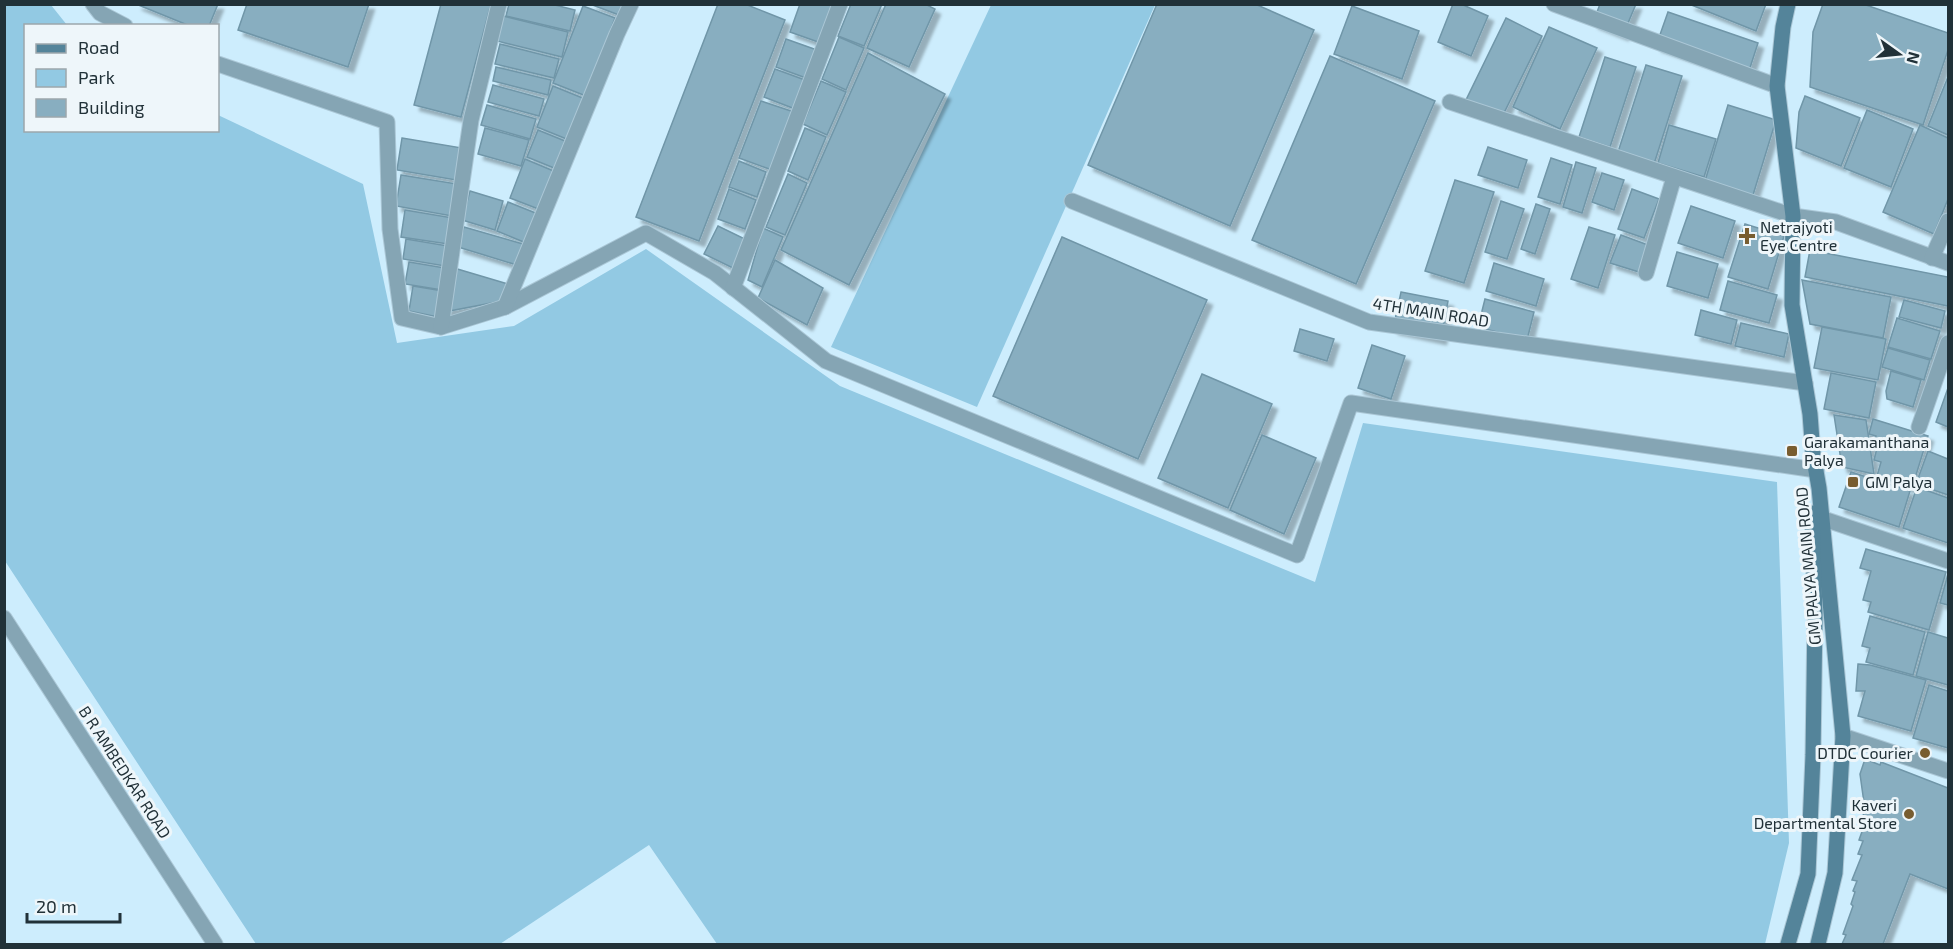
<svg xmlns="http://www.w3.org/2000/svg" width="1953" height="949" font-family="'Exo 2',sans-serif">
  <style>
    .green { fill: #92c9e3 }
    .building { fill: #88aec0; stroke: #7096a8; stroke-width: 1.5; filter: url(#shadow) }
    .lines { fill: none; stroke-linecap: round; stroke-linejoin: round }
    .street-casing { stroke: #abc7d6; stroke-width: 17 }
    .secondary-casing { stroke: #abc7d6; stroke-width: 17 }
    .street { stroke: #85a5b4; stroke-width: 15 }
    .secondary { stroke: #54849a; stroke-width: 15 }
    .poi-dot { fill: #785d30; stroke: #eef6fa; stroke-width: 2 }
    .labels { text-anchor: middle; stroke-width: 6; stroke-linejoin: round; paint-order: stroke }
    .poi-label { font-size: 16px; fill: #213138; stroke: #eef6fa; text-anchor: start }
    .street-label { font-size: 16px; fill: #213138; stroke: #eef6fa }
  </style>
  <defs>
    <filter id="shadow"><feDropShadow dx="5.5" dy="5.5" stdDeviation="1.5" flood-color="#0004"/></filter>
  </defs>
  <rect width="100%" height="100%" fill="#cdedfd"/>
  <g class="green">
    <path d="M4 5H51L67 25 26 26V130H218V115L363 184 397 343 514 326 646 249 840 386 1315 582 1363 423 1777 482 1789 843 1765 944H717L649 845 500 944H256L5 561Z"/>
    <path d="M991 5H1155L977 407 831 347Z"/>
  </g>
  <g class="building">
    <path d="M136 4H218L209 26H190Z"/>
    <path d="M247 4H369L348 67 238 30Z"/>
    <path d="M441 4H491L461 117 414 105Z"/>
    <path d="M509 4H551L575 10 570 31 506 16Z"/>
    <path d="M590 4H623L619 15Z"/>
    <path d="M718 4H745L785 20 699 241 636 217Z"/>
    <path d="M800 4H836L821 43 790 32Z"/>
    <path d="M851 4H882L864 46 838 36Z"/>
    <path d="M886 4H925L935 9 909 67 867 48Z"/>
    <path d="M1157 4H1255L1314 30 1230 226 1088 165Z"/>
    <path d="M1453 4H1461L1488 16 1471 56 1438 42Z"/>
    <path d="M1600 4H1636L1623 35 1593 23Z"/>
    <path d="M1689 4H1766L1756 31Z"/>
    <path d="M1823 4H1863L1948 33V50L1923 125 1810 87 1813 32Z"/>
    <path d="M583 6 615 18 586 96 553 83Z"/>
    <path d="M1352 6 1419 31 1402 79 1334 54Z"/>
    <path d="M1668 12 1758 43 1747 77 1656 46Z"/>
    <path d="M503 16 568 32 562 57 497 41Z"/>
    <path d="M1506 18 1542 36 1501 119 1465 102Z"/>
    <path d="M1549 27 1597 48 1560 129 1513 107Z"/>
    <path d="M839 37 864 48 846 90 822 79Z"/>
    <path d="M786 39 817 50 806 78 776 67Z"/>
    <path d="M500 44 559 59 554 78 495 64Z"/>
    <path d="M868 53 945 94 849 285 781 250Z"/>
    <path d="M1330 56 1435 101 1356 284 1252 240Z"/>
    <path d="M1605 57 1636 67 1610 147 1579 137Z"/>
    <path d="M1646 65 1682 76 1654 164 1618 152Z"/>
    <path d="M496 67 551 80 548 95 493 81Z"/>
    <path d="M775 69 805 80 795 109 764 97Z"/>
    <path d="M1948 77V135L1928 126Z"/>
    <path d="M821 81 846 92 827 135 803 124Z"/>
    <path d="M493 85 544 99 539 116 488 102Z"/>
    <path d="M553 86 585 99 569 140 537 127Z"/>
    <path d="M1805 96 1860 118 1841 166 1796 148 1799 112Z"/>
    <path d="M761 101 794 112 772 170 739 158Z"/>
    <path d="M487 105 536 119 530 139 481 125Z"/>
    <path d="M1728 105 1776 120 1753 195 1705 181Z"/>
    <path d="M1867 110 1913 129 1891 187 1844 168Z"/>
    <path d="M1669 125 1716 139 1704 177 1658 163Z"/>
    <path d="M1920 125 1948 138V199L1934 234 1883 212Z"/>
    <path d="M485 128 529 140 521 166 478 154Z"/>
    <path d="M805 128 826 137 808 180 788 171Z"/>
    <path d="M538 130 565 141 554 168 527 157Z"/>
    <path d="M402 138 462 148 456 180 397 170Z"/>
    <path d="M1488 147 1527 160 1518 188 1478 175Z"/>
    <path d="M1551 158 1572 165 1560 204 1538 197Z"/>
    <path d="M525 159 556 172 541 210 510 198Z"/>
    <path d="M739 161 766 172 757 197 729 187Z"/>
    <path d="M1576 162 1596 168 1582 213 1563 207Z"/>
    <path d="M1602 173 1624 180 1614 210 1592 202Z"/>
    <path d="M788 174 807 183 785 235 766 227Z"/>
    <path d="M401 175 457 184 452 216 396 206Z"/>
    <path d="M1455 180 1494 192 1464 283 1425 271Z"/>
    <path d="M729 189 756 200 745 229 718 219Z"/>
    <path d="M1632 189 1659 199 1644 238 1618 229Z"/>
    <path d="M470 191 503 201 495 230 462 220Z"/>
    <path d="M1501 201 1524 209 1507 259 1485 252Z"/>
    <path d="M508 202 538 214 526 243 497 231Z"/>
    <path d="M1536 204 1550 209 1535 254 1521 249Z"/>
    <path d="M1691 206 1735 221 1723 258 1678 243Z"/>
    <path d="M405 210 453 218 448 244 401 237Z"/>
    <path d="M1745 224 1784 236 1768 289 1728 277Z"/>
    <path d="M718 226 749 241 735 269 704 254Z"/>
    <path d="M464 227 523 244 517 265 458 247Z"/>
    <path d="M1589 227 1615 235 1598 288 1571 279Z"/>
    <path d="M763 228 783 237 762 287 748 280Z"/>
    <path d="M1621 235 1648 245 1639 272 1610 263Z"/>
    <path d="M1062 237 1207 300 1138 459 993 396Z"/>
    <path d="M406 239 448 246 445 266 403 259Z"/>
    <path d="M1810 250 1948 277V306L1805 277Z"/>
    <path d="M1677 252 1718 264 1708 298 1667 286Z"/>
    <path d="M775 260 823 288 807 325 758 298Z"/>
    <path d="M409 262 445 268 442 290 405 284Z"/>
    <path d="M1494 263 1544 279 1536 306 1486 291Z"/>
    <path d="M454 268 508 284 502 301 444 312Z"/>
    <path d="M1802 280 1891 297 1883 338 1810 324Z"/>
    <path d="M1728 281 1777 295 1769 323 1720 310Z"/>
    <path d="M413 286 443 291 438 317 409 311Z"/>
    <path d="M1401 292 1448 301 1441 339 1393 329Z"/>
    <path d="M1485 299 1534 312 1527 340 1478 327Z"/>
    <path d="M1904 300 1945 311 1941 328 1899 317Z"/>
    <path d="M1701 310 1737 320 1731 344 1695 335Z"/>
    <path d="M1897 318 1940 331 1931 359 1888 347Z"/>
    <path d="M1741 323 1789 334 1784 357 1735 346Z"/>
    <path d="M1822 327 1886 339 1878 380 1814 368Z"/>
    <path d="M1300 329 1334 339 1327 361 1294 351Z"/>
    <path d="M1372 345 1405 356 1391 399 1358 388Z"/>
    <path d="M1888 348 1930 360 1924 380 1882 367Z"/>
    <path d="M1891 371 1921 380 1913 407 1887 399 1886 391Z"/>
    <path d="M1831 373 1876 382 1869 418 1824 409Z"/>
    <path d="M1202 374 1272 404 1228 508 1158 478Z"/>
    <path d="M1948 388V427L1936 422Z"/>
    <path d="M1834 415 1866 420 1874 474 1842 467Z"/>
    <path d="M1873 419 1928 436 1912 488 1877 476 1881 462 1874 460 1877 448 1873 447 1876 436 1869 434Z"/>
    <path d="M1262 435 1316 458 1284 534 1230 510Z"/>
    <path d="M1928 451 1948 459V495L1916 484Z"/>
    <path d="M1851 472 1910 491 1899 527 1839 507Z"/>
    <path d="M1917 487 1948 498V543L1903 528Z"/>
    <path d="M1866 549 1946 572 1929 630 1868 612 1871 602 1863 600 1871 571 1860 568Z"/>
    <path d="M1948 574V605L1940 603Z"/>
    <path d="M1870 616 1925 632 1913 675 1866 662 1870 648 1862 646Z"/>
    <path d="M1928 632 1948 638V685L1916 676Z"/>
    <path d="M1858 664 1870 665 1926 680 1911 731 1858 716 1865 691H1856Z"/>
    <path d="M1929 685 1948 691V748L1913 738Z"/>
    <path d="M1865 759 1880 765 1881 762 1948 788V889L1910 874 1883 944H1842L1846 935 1843 934 1853 906 1851 904 1855 892 1853 891 1857 881 1852 880 1862 855 1858 854 1863 841 1859 840 1864 826 1860 824 1865 810 1860 774Z"/>
  </g>
  <g class="lines">
    <g class="street-casing">
      <g id="street">
        <path d="M93 4 100 13 125 26"/>
        <path d="M1554 4 1777 86"/>
        <path d="M218 64 387 122 390 229 402 318 441 327 505 307 646 233 715 273 826 361 1297 555 1351 403 1816 470"/>
        <path d="M1450 102 1793 216 1836 222 1948 263"/>
        <path d="M1072 201 1369 322 1805 383"/>
        <path d="M1932 258 1948 221"/>
        <path d="M1646 273 1674 177"/>
        <path d="M733 288 840 4"/>
        <path d="M505 307 617 34 631 4"/>
        <path d="M441 327 471 120 499 4"/>
        <path d="M1919 427 1948 343"/>
        <path d="M1821 518 1948 561"/>
        <path d="M4 618 215 944"/>
        <path d="M1843 736 1948 771"/>
      </g>
    </g>
    <g class="secondary-casing">
      <g id="secondary">
        <path d="M1788 4 1783 27 1777 86 1793 216 1792 305 1810 414 1813 454 1819 488 1843 736 1835 873 1818 944"/>
        <path d="M1788 944 1808 874 1813 755 1815 614 1812 513"/>
      </g>
    </g>
    <use href="#street" class="street"/>
    <use href="#secondary" class="secondary"/>
  </g>
  <g class="poi-dot">
    <path d="M1744 227h6v6h6v6h-6v6h-6v-6h-6v-6h6z"/>
    <rect x="1786" y="445" width="12" height="12" rx="3"/>
    <rect x="1847" y="476" width="12" height="12" rx="3"/>
    <circle cx="1925" cy="753" r="6"/>
    <circle cx="1909" cy="814" r="6"/>
  </g>
  <g class="labels">
    <g class="poi-label">
      <text x="1760" y="233">Netrajyoti<tspan x="1760" dy="18">Eye Centre</tspan></text>
      <text x="1804" y="448">Garakamanthana<tspan x="1804" dy="18">Palya</tspan></text>
      <text x="1865" y="488">GM Palya</text>
      <text x="1913" y="759" text-anchor="end">DTDC Courier</text>
      <text x="1897" y="811" text-anchor="end">Kaveri<tspan x="1897" dy="18">Departmental Store</tspan></text>
    </g>
    <g class="street-label">
      <text transform="translate(1431 312) rotate(9)" y="6">4TH MAIN ROAD</text>
      <text transform="translate(1808 566) rotate(-95)" y="6">GM PALYA MAIN ROAD</text>
      <text transform="translate(125 772) rotate(57)" y="6">B R AMBEDKAR ROAD</text>
    </g>
  </g>
  <rect width="1953" height="949" fill="none" stroke="#213138" stroke-width="12"/>
  <rect x="24" y="24" width="195" height="108" fill="#eef6fa" stroke="#9ca7ac" stroke-width="1.5"/>
  <rect x="36" y="44" width="30" height="9" fill="#54849a" stroke="#9ca7ac" stroke-width="1.5"/>
  <text x="78" y="54" font-size="18" fill="#213138">Road</text>
  <rect x="36" y="69" width="30" height="18" fill="#92c9e3" stroke="#9ca7ac" stroke-width="1.5"/>
  <text x="78" y="84" font-size="18" fill="#213138">Park</text>
  <rect x="36" y="99" width="30" height="18" fill="#88aec0" stroke="#9ca7ac" stroke-width="1.5"/>
  <text x="78" y="114" font-size="18" fill="#213138">Building</text>
  <g transform="translate(1899 54) rotate(105)" stroke="#eef6fa" stroke-width="4.5" paint-order="stroke">
  <path d="M0-4.5L10 22L0 15L-10 22Z" fill="#213138"/>
  <text y="-9" font-size="16" font-weight="bold" text-anchor="middle" fill="#213138">N</text>
  </g>
  <path d="M27 913v9h93v-9" fill="none" stroke="#213138" stroke-width="3"/>
  <text x="36" y="913" font-size="18" fill="#213138" stroke="#eef6fa" stroke-width="4.5" paint-order="stroke">20 m</text>
</svg>
